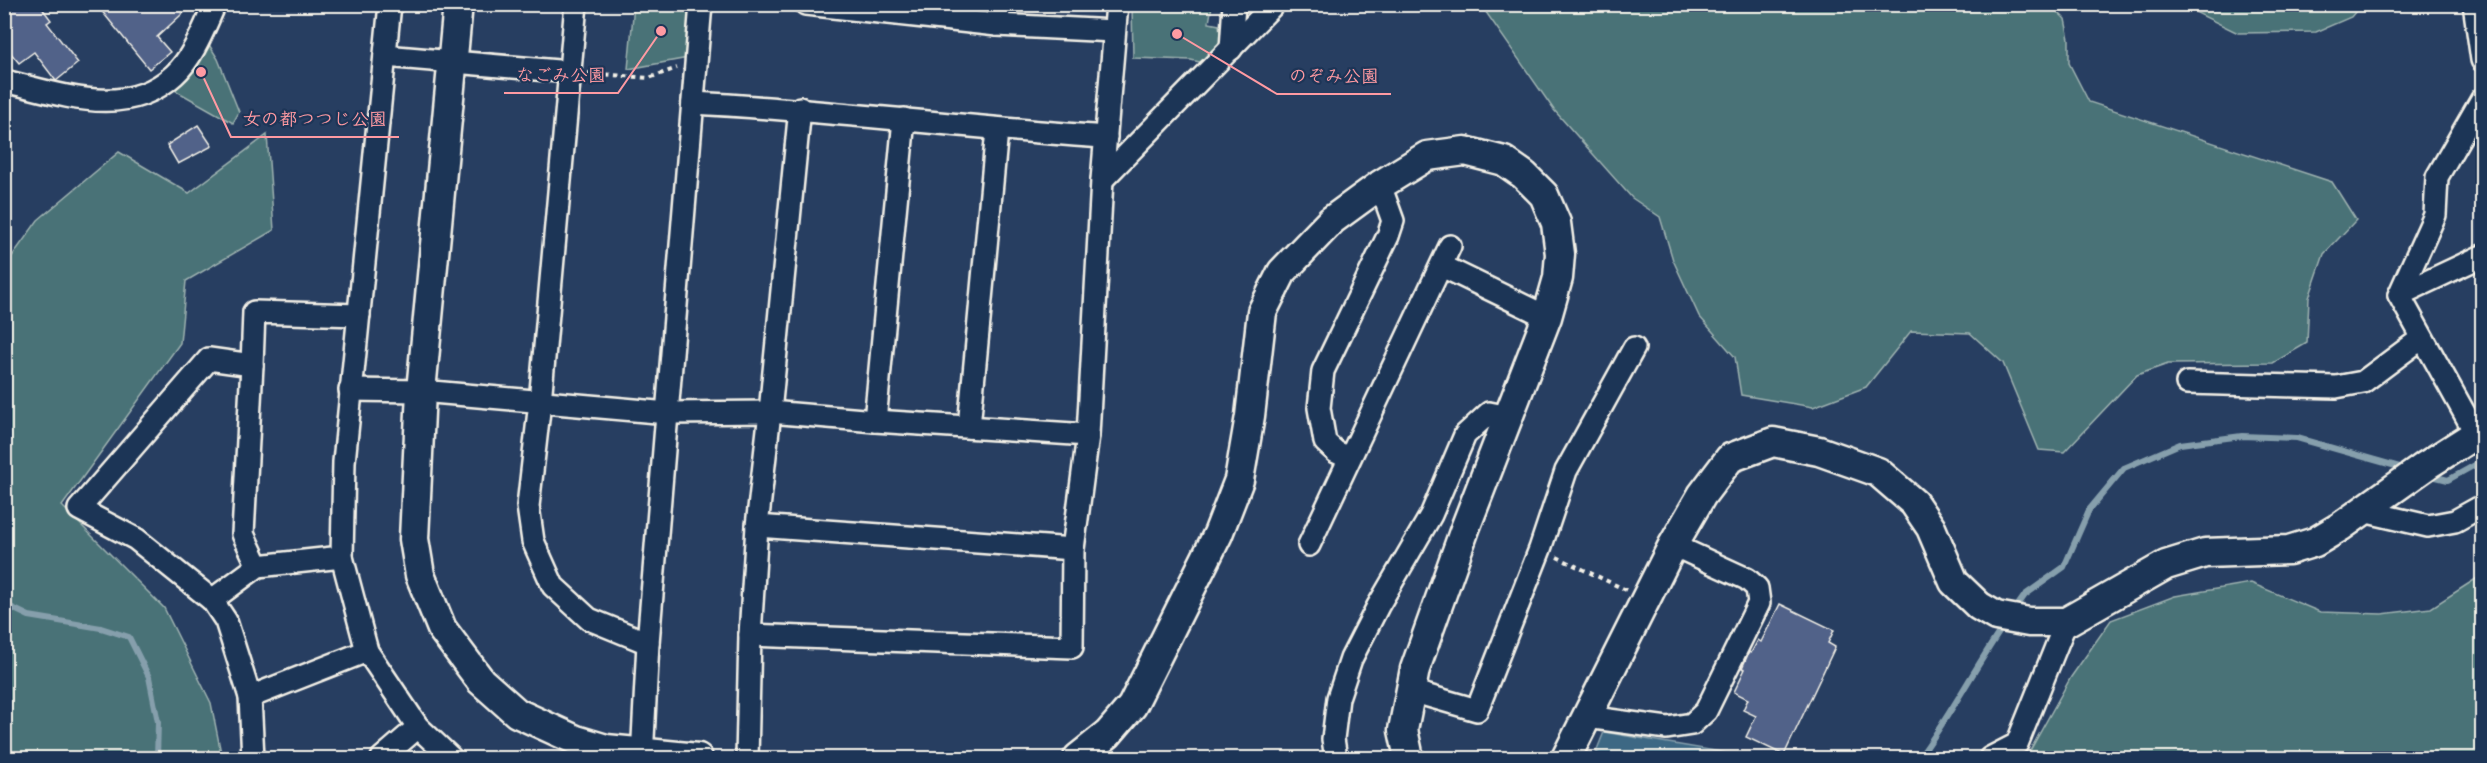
<svg xmlns="http://www.w3.org/2000/svg" width="2487" height="763" font-family="Delius,'Klee One',sans-serif">
  <style>
    .green { fill: #497277; stroke: #9eb2b0; stroke-width: 1.5 }
    .water { fill: #3d6884; stroke: #869fac; stroke-width: 1.5 }
    .lines { fill: none; stroke-linecap: round; stroke-linejoin: round }
    .stream { stroke: #869fac; stroke-width: 6 }
    .building { fill: #516289; stroke: #f4f1e8; stroke-width: 1.5 }
    .street-casing { stroke: #f4f1e8; stroke-width: 26 }
    .secondary-casing { stroke: #f4f1e8; stroke-width: 33 }
    .path { stroke: #f4f1e8; stroke-width: 4; stroke-dasharray: 4.5 4.5; stroke-linecap: butt }
    .street { stroke: #1d3557; stroke-width: 21 }
    .secondary { stroke: #1d3557; stroke-width: 28 }
    .leader { fill: none; stroke: #ff9aa2; stroke-width: 2 }
    .callout-dot { fill: #ff9aa2; stroke: #1d3557; stroke-width: 2 }
    .callout-label { font-size: 18px; text-anchor: middle; font-weight: bold; fill: #ff9aa2; stroke: #1d3557; stroke-width: 4.5; stroke-linejoin: round; paint-order: stroke }
  </style>
  <rect width="100%" height="100%" fill="#273e61"/>
  <filter id="ink" filterUnits="userSpaceOnUse"><feTurbulence type="fractalNoise" baseFrequency=".0167" numOctaves="2"/><feDisplacementMap in="SourceGraphic" scale="12" xChannelSelector="R" yChannelSelector="G"/><feConvolveMatrix kernelMatrix="1 2 1 2 8 2 1 2 1" color-interpolation-filters="sRGB"/></filter>
  <g filter="url(#ink)">
    <g class="green">
      <path d="M634 5H693L688 58 628 69Z"/>
      <path d="M1132 5H1212L1209 23 1219 25 1221 43 1208 64 1191 60 1133 58Z"/>
      <path d="M1481 5H2051L2065 19 2069 39V63L2089 102 2332 182 2356 220 2324 254 2309 298 2307 343 2273 363 2168 364 2137 375 2064 452 2039 450 2003 363 1970 333 1911 331 1866 387 1813 407 1741 395 1735 357 1699 316 1673 260 1660 217 1632 198 1554 110Z"/>
      <path d="M2191 5H2361L2351 17 2316 32 2238 33 2197 13Z"/>
      <path d="M208 43 218 59 239 112 233 123 166 85Z"/>
      <path d="M267 135 274 230 186 281 180 343 62 506 164 608 211 703 222 758H5V266L38 220 119 152 189 193Z"/>
      <path d="M2482 575V758H2026L2071 677 2111 620 2175 596 2251 583 2320 612 2382 614 2431 608Z"/>
    </g>
    <path class="water" d="M1604 732 1750 757 1606 758 1596 752Z"/>
    <g class="lines">
      <g class="stream">
        <path d="M2432 476 2448 480 2482 461"/>
        <path d="M4 604 29 616 101 628 129 637 149 677 158 722 157 758"/>
        <path d="M2013 612 2025 595 2064 567 2089 510 2124 468 2180 444 2242 436 2297 438 2403 468"/>
        <path d="M1919 758C1950 716 1974 669 2004 625"/>
      </g>
    </g>
    <g class="building">
      <path d="M4 4H39L51 20 47 23 78 63 56 81 34 52 19 63 4 45Z"/>
      <path d="M96 4H193L157 37 170 52 149 69Z"/>
      <path d="M198 125 212 146 178 164 167 145Z"/>
      <path d="M1780 604 1834 630 1828 643 1835 647 1784 755 1746 737 1756 716 1743 710 1748 699 1734 692 1745 669 1742 668 1749 652 1751 653 1758 640 1761 642Z"/>
    </g>
    <g class="lines">
      <g class="street-casing">
        <g id="street">
          <path d="M390 4 344 462 342 557 367 651 418 727 451 758"/>
          <path d="M576 4 540 402 528 506 533 541 553 586 589 619 648 643"/>
          <path d="M806 4 997 25 1114 31"/>
          <path d="M2474 4 2482 60"/>
          <path d="M997 25 1000 4"/>
          <path d="M1231 49 1234 4"/>
          <path d="M385 56 570 72"/>
          <path d="M4 81C61 94 125 120 174 75 193 58 204 28 215 4"/>
          <path d="M693 103C831 110 968 128 1106 137"/>
          <path d="M1102 180 1274 4"/>
          <path d="M1442 266 1547 317"/>
          <path d="M2399 295 2435 215 2437 177 2482 99"/>
          <path d="M252 365 243 534 258 566"/>
          <path d="M2187 383 2336 387 2363 382 2422 338"/>
          <path d="M350 390 421 391 668 413 770 412 875 421 1088 435"/>
          <path d="M875 421 904 119"/>
          <path d="M969 427 997 130"/>
          <path d="M2476 434 2399 295 2482 256"/>
          <path d="M1349 458 1336 452 1325 442 1319 408 1323 371 1388 236 1393 221 1380 185"/>
          <path d="M2363 511 2428 526 2455 521 2482 506"/>
          <path d="M757 526 1073 549"/>
          <path d="M1309 545 1450 246"/>
          <path d="M212 600 258 566 342 557"/>
          <path d="M750 635 1072 647 1073 549 1088 435 1102 180 1117 4"/>
          <path d="M1411 691 1477 710 1540 549 1566 471 1634 348"/>
          <path d="M250 697 367 651"/>
          <path d="M1587 717 1667 728 1692 724 1706 711 1759 603 1757 588 1747 579 1673 545"/>
          <path d="M253 758 250 697 226 621 212 600 136 539 79 509 209 359 252 365 254 312 359 315"/>
          <path d="M382 758 418 727"/>
          <path d="M642 758 648 643 701 4"/>
          <path d="M747 758 750 635 757 526 770 412 800 108"/>
          <path d="M1336 758 1333 739 1338 698 1351 659 1378 606 1431 515 1465 435 1489 413 1509 417"/>
          <path d="M1990 758 2017 744 2066 622"/>
        </g>
      </g>
      <g class="secondary-casing">
        <g id="secondary">
          <path d="M458 4 421 391 414 539 420 575 442 629 481 681 517 713 576 740 606 749 698 758"/>
          <path d="M1078 758 1108 734 1132 706 1218 534 1239 480 1250 416 1262 312 1282 272 1332 220 1380 185 1427 156 1465 151 1504 161 1524 175 1544 195 1556 223 1560 254 1558 278 1547 317 1466 526 1415 669 1403 730 1409 758"/>
          <path d="M1566 758 1673 545 1702 495 1730 458 1773 442 1819 451 1878 472 1914 503 1931 528 1954 582 1979 606 1996 616 2029 622H2066L2166 565 2205 553 2289 550 2315 542 2340 527 2427 465 2482 430"/>
        </g>
      </g>
      <g class="path">
        <path d="M588 73 649 78 677 68"/>
        <path d="M1557 557 1626 590"/>
      </g>
      <use href="#street" class="street"/>
      <use href="#secondary" class="secondary"/>
    </g>
  </g>
  <path class="leader" d="M661 31L618 93H504M1177 34L1277 94H1391M201 72L231 137H399"/>
  <g class="callout-dot">
    <circle cx="661" cy="31" r="6"/>
    <circle cx="1177" cy="34" r="6"/>
    <circle cx="201" cy="72" r="6"/>
  </g>
  <g class="callout-label">
    <text x="561" y="81">なごみ公園</text>
    <text x="1334" y="82">のぞみ公園</text>
    <text x="315" y="125">女の都つつじ公園</text>
  </g>
  <rect width="2487" height="763" fill="none" stroke="#1d3557" stroke-width="24"/>
  <rect x="12" y="12" width="2463" height="739" fill="none" stroke="#f4f1e8" stroke-width="2" filter="url(#ink)"/>
</svg>
